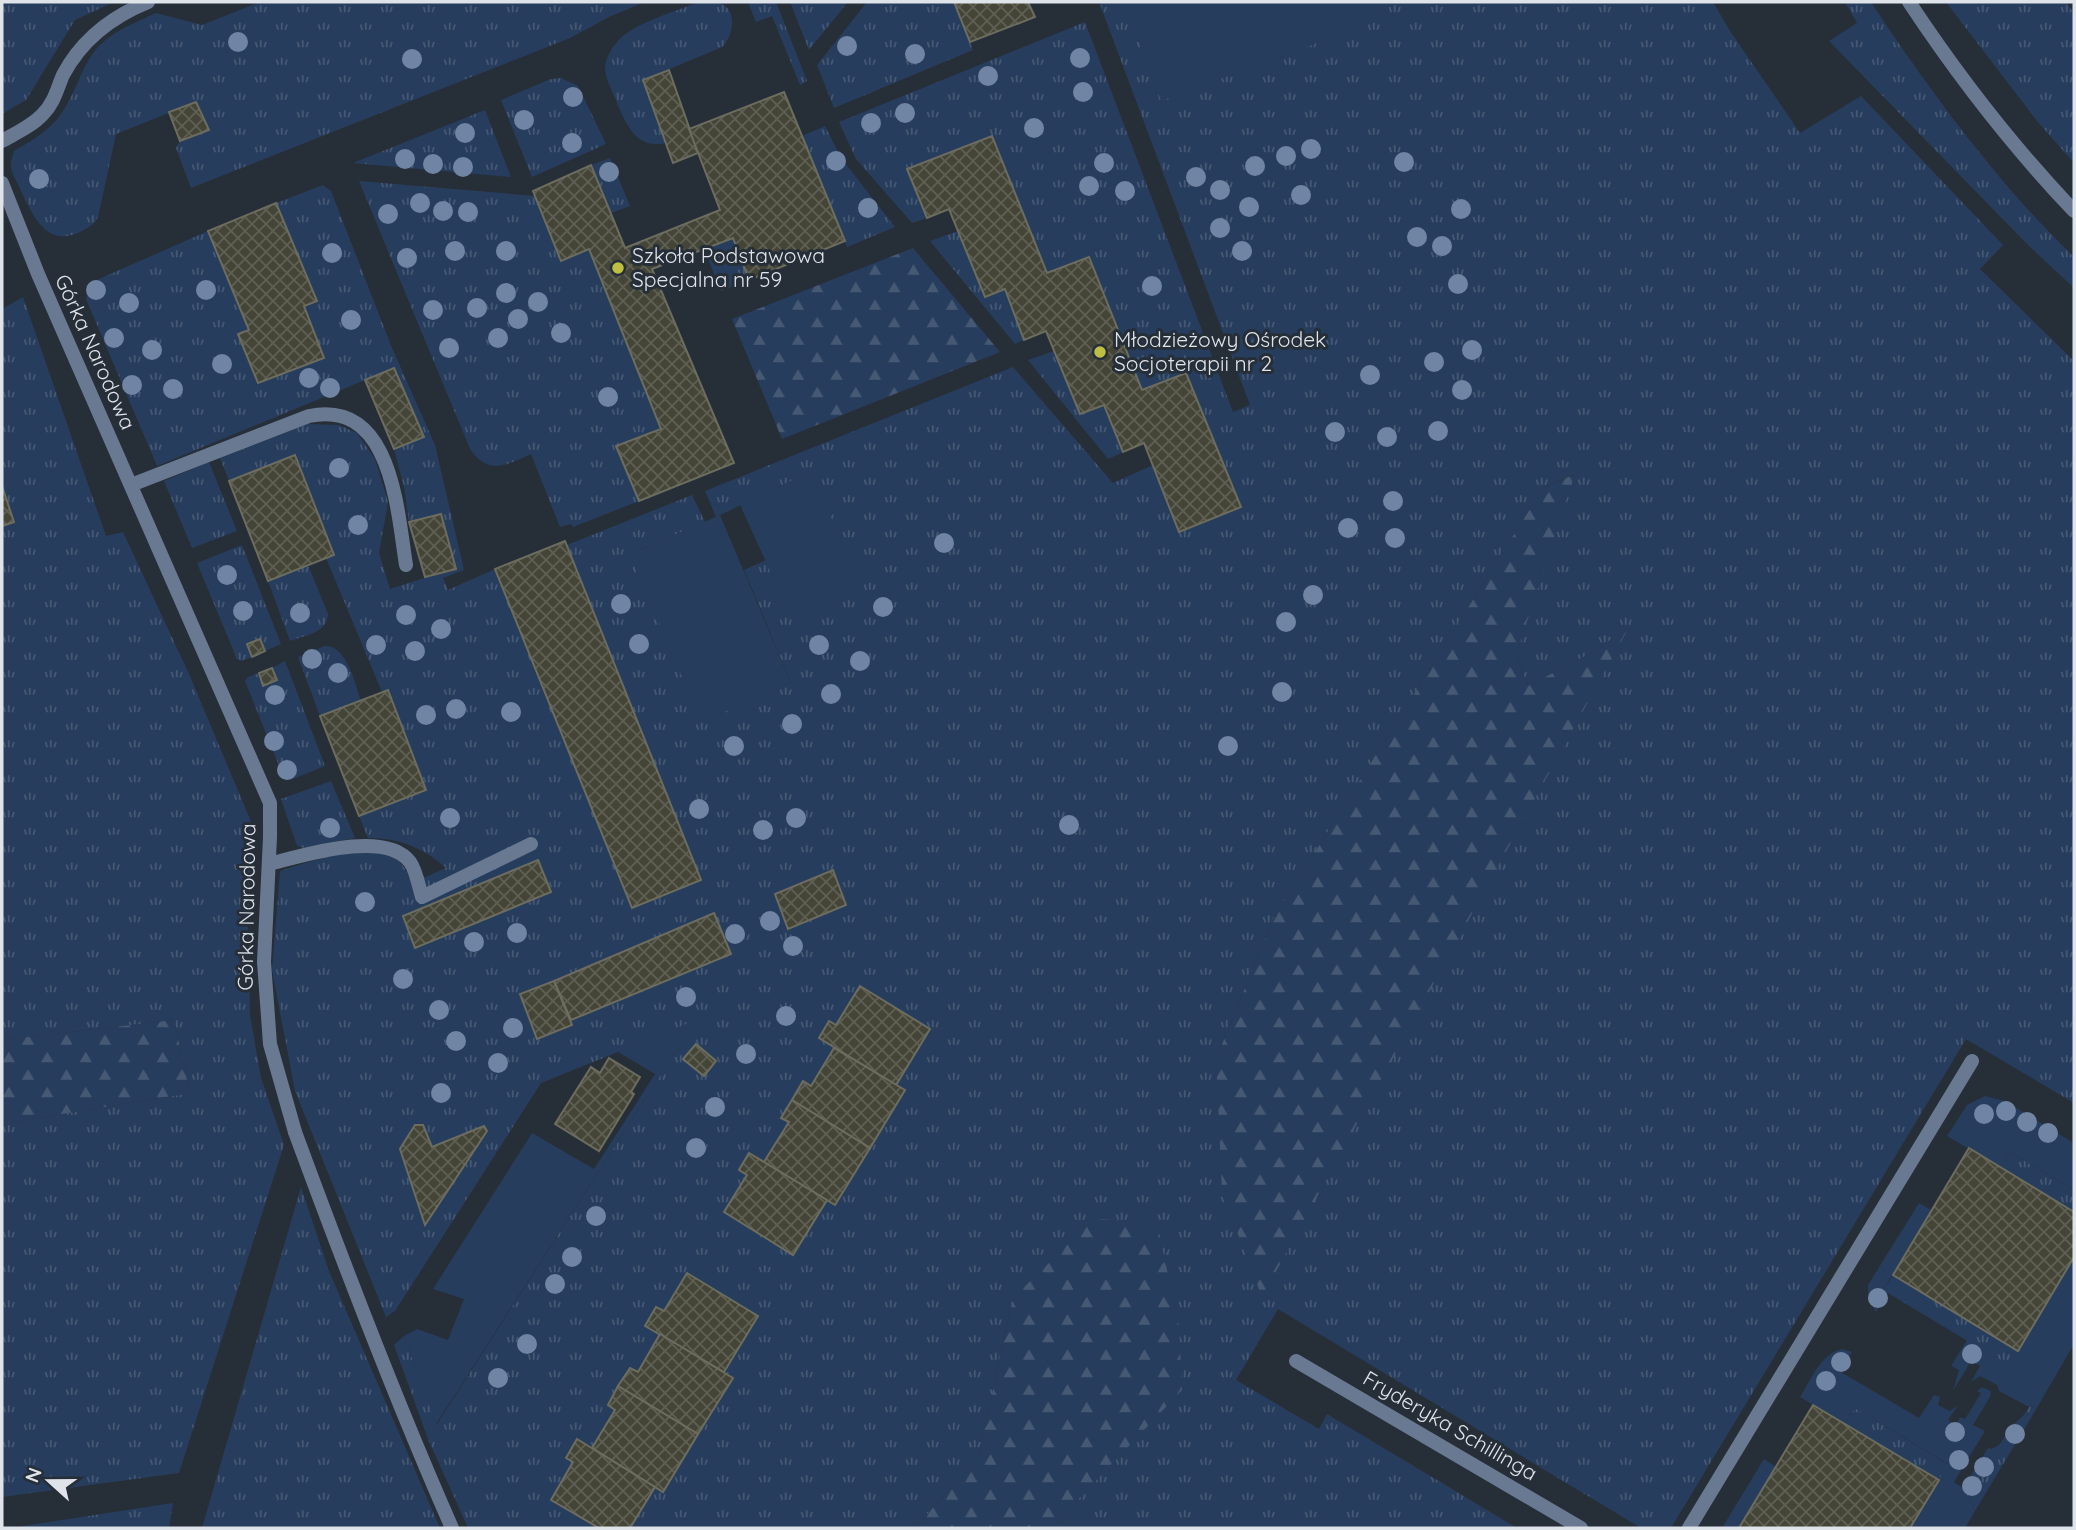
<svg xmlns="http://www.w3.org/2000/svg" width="2076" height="1530" font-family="Quicksand,sans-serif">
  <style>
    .grass { fill: url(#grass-tufts); fill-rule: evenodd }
    .forest { fill: url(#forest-firs) }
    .green { fill: #273d5d }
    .building { fill: url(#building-cross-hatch); stroke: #6c6d5f; stroke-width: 2 }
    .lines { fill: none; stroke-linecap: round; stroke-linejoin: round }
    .service { stroke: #687991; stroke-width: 14 }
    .minor { stroke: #687991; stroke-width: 14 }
    .tree { fill: #7085a4 }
    .poi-dot { fill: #bebf42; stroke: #262e38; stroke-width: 2.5 }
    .labels { text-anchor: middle; stroke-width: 6; stroke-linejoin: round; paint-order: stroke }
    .poi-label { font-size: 21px; fill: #dfe3ea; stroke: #262e38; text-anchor: start }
    .street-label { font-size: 21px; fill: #dfe3ea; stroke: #262e38 }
  </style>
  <defs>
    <pattern id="grass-tufts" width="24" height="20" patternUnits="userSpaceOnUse" patternTransform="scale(1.75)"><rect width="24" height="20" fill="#273d5d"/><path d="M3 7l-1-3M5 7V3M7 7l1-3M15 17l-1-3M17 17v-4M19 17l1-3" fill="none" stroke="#465974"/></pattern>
    <pattern id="forest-firs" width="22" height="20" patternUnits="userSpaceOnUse" patternTransform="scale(1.75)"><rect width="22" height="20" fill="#273d5d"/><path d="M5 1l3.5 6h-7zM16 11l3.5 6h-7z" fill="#465974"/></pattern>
    <pattern id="building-cross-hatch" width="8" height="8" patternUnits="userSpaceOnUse" patternTransform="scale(1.75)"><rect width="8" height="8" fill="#444537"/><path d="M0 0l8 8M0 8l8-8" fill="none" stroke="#5f6054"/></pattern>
  </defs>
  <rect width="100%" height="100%" fill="#262e38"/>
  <g class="grass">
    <path d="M2 2H114L75 20 26 100 2 114Z"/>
    <path d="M260 2H645L611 16 570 38 191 188 176 148 180 141 208 130 196 102 116 134 98 217C94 225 89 227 82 231 48 249 34 218 22 193 19 185 12 175 11 167 10 162 13 156 14 151 35 139 54 128 66 106 79 85 82 64 100 45 115 30 137 22 156 13L202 25Z"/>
    <path d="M699 2C704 2 711 1 716 2 739 6 734 36 722 47L643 80 666 143C634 150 625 121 615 98 611 88 605 78 605 67 606 58 611 49 617 42 631 24 677 11 699 2Z"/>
    <path d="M748 2H776L807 81 800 85 772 16 756 22Z"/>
    <path d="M790 2H848L809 50Z"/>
    <path d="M867 2H954L973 50 834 108 817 65Z"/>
    <path d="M1099 2H1713L1730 31 1800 133 1861 96 2003 245 1980 269 2074 361V1103L1966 1039 1671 1528H1641L1278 1309 1236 1380 1319 1429 1327 1414 1517 1528H1056L1071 1507 1013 1298 978 1457 915 1528H468L428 1439 394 1345 404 1336 437 1424 695 1021 541 1083 395 1311 386 1317 295 1091 272 970 280 871C310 862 368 840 397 860 405 866 408 875 412 883L446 868C425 848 396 837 368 838L359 816 426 790 382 692 326 558 334 554 295 455 229 481 220 458 308 424 339 425 357 433 375 459 388 502 379 553 390 589 456 568 441 514 409 522 404 487 394 449 424 436 394 368 157 466 86 299 89 287 99 279 208 231 249 330 239 334 258 383 323 358 304 306 317 300 276 203 323 185 331 191 392 348 435 445 464 570 443 578 448 590 495 569 632 908 701 880 567 545 692 495 705 522 630 554 791 683 744 570 766 560 794 621 810 472 716 517 705 491 1013 367 1113 483 1153 465 1179 532 1241 507 1186 373 1142 390 1089 257 1047 273 992 136 907 169 927 218 912 223 856 159 839 122 1085 22 1233 412 1250 405ZM1574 474 1516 655 1528 686 1591 653 1628 628 1216 1059 1273 919 1543 488ZM538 860 551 891 415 947 403 916Z"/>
    <path d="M1845 2H1871C1928 89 1999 185 2074 257V288L2027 244 1829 41 1857 23Z"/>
    <path d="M1946 2H2066L2074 13V163L2037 121Z"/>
    <path d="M561 78 578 86 606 144 532 177 501 100 551 79Z"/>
    <path d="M485 110 511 177 353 163Z"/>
    <path d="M825 126 841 158 895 227 847 247 802 136Z"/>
    <path d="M610 158 630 206 611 213 591 165Z"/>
    <path d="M359 181 535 196 561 261 589 249 661 429 617 446 639 501 573 527 571 524 560 527 531 454C506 465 489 476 470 449Z"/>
    <path d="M958 231 985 297 1005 289 1024 340 1015 344 930 241Z"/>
    <path d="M733 238 749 280 721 291 704 249Z"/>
    <path d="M23 297 106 536 123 532 189 674 252 824 248 927 250 1015 261 1078 284 1145 179 1473 2 1497V1124L190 1093 174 1020 2 1040V309Z"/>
    <path d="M1054 351 1080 414 1104 405 1123 452 1108 459 1028 360Z"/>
    <path d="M209 462 237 531 192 548 164 481Z"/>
    <path d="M242 545 281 644 265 651 260 639 247 644 252 657 242 661 237 659 197 563Z"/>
    <path d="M308 565 328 614C327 633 306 635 290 641L268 581Z"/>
    <path d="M325 646C347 645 355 684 361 701L320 716 298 657Z"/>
    <path d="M285 661 325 766 290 780 284 778 245 681 248 677 259 673 264 686 277 680 272 668Z"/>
    <path d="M331 781 355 838 304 848 297 846 281 799Z"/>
    <path d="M2010 1152 2074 1190V1212L2000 1167Z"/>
    <path d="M301 1187 329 1271 440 1528H202Z"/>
    <path d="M1893 1275 2018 1351 2009 1366 1883 1290Z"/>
    <path d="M2038 1406 1975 1511 1963 1488 1988 1448 1991 1449C2005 1445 2004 1432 2014 1424 2021 1418 2024 1416 2029 1407Z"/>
    <path d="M1855 1408 1949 1465 1939 1480 1844 1424Z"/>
    <path d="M173 1503 169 1528H10Z"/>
  </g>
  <g class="forest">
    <path d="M913 248 1000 352 782 439 732 319Z"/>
    <path d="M1575 474 1516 655 1528 686 1591 653 1629 627 1262 1297 1222 1192 1216 1059 1273 919 1543 488Z"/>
    <path d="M174 1020 190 1093 2 1124V1040Z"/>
    <path d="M1094 1219 1157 1222 1179 1327 1182 1390 1071 1507 1056 1528H915L978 1457 1013 1298Z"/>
  </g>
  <g class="green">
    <path d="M1124 2H1360L1368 24 1161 101Z"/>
    <path d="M810 472 864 588 793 621 740 505Z"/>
    <path d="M720 515 791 683 701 722 630 554Z"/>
    <path d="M696 1020 462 1384 436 1424 404 1336 417 1329 448 1340 464 1299 433 1289 532 1133 594 1169 655 1074 618 1052Z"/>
    <path d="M1985 1096 2005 1101 2072 1142 2074 1190 2010 1152 2000 1167 1947 1136 1967 1105Z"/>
    <path d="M1919 1203 1931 1210 1883 1290 1887 1292 1876 1312 1868 1300V1285Z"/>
    <path d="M2074 1257V1344L2038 1406 2029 1407 1999 1391 1997 1385 1980 1376 1971 1382 1980 1366 1971 1361 1953 1391 1959 1370 1951 1366 1967 1340 2009 1365Z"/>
    <path d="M1842 1349 1852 1352 1841 1372 1919 1418 1934 1395 1940 1397 1938 1405 1950 1411 1958 1405 1948 1420 1956 1425 1960 1417 1965 1419 1981 1393 1977 1391 1982 1387 1991 1391 1990 1397 1973 1425 1985 1431 1954 1482 1963 1488 1975 1511 1965 1528H1910L1948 1464 1855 1408 1844 1424 1800 1397C1811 1380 1820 1354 1842 1349Z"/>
    <path d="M1764 1459 1776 1467 1739 1528H1722Z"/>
  </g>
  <g class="building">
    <path d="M954 2H1028L1035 17 970 42Z"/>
    <path d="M669 70 698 153 673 163 643 80Z"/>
    <path d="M784 92 845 241 749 280 733 238 652 269 734 463 639 501 616 446 661 429 589 249 561 261 533 191 591 165 625 248 720 210 689 129Z"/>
    <path d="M196 102 209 130 180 141 169 112Z"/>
    <path d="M992 136 1047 273 1089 257 1142 390 1186 373 1241 507 1179 532 1144 443 1123 452 1104 405 1080 414 1046 331 1024 340 1005 289 985 297 949 209 927 218 907 169Z"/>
    <path d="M276 203 317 301 304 306 324 358 258 383 238 334 249 330 208 231Z"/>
    <path d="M394 368 424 437 394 449 365 380Z"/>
    <path d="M295 455 334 555 268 581 229 481Z"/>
    <path d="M2 486 14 522 2 526Z"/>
    <path d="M441 514 456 569 425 577 409 522Z"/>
    <path d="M565 541 701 880 632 908 495 569Z"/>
    <path d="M260 639 265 651 252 657 247 644Z"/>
    <path d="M272 668 277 680 263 686 259 673Z"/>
    <path d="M388 690 426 790 359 816 320 716Z"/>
    <path d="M538 860 551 892 415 948 403 916Z"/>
    <path d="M833 870 846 905 788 929 775 894Z"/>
    <path d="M714 913 731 954 571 1020 554 981Z"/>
    <path d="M554 981 572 1025 537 1039 520 994Z"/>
    <path d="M860 986 930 1029 896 1085 819 1038 829 1021 836 1025Z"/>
    <path d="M696 1044 716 1061 704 1076 683 1059Z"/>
    <path d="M834 1048 905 1090 870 1148 792 1100 803 1081 811 1086Z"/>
    <path d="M609 1058 640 1077 631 1092 634 1094 599 1151 555 1124 591 1067 600 1073Z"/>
    <path d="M792 1100 870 1148 835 1205 764 1162 789 1122 781 1118Z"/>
    <path d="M415 1125H423L432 1147 484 1126 487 1131 425 1225 400 1149Z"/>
    <path d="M1969 1148 2074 1212V1257L2018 1351 1893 1275Z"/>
    <path d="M749 1153 827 1200 793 1255 724 1212 747 1175 739 1170Z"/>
    <path d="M687 1273 758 1316 724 1372 645 1326 656 1307 664 1311Z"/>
    <path d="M660 1334 733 1378 698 1434 618 1386 630 1368 638 1372Z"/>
    <path d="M618 1386 698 1434 663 1492 592 1448 615 1410 608 1405Z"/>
    <path d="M1813 1405 1939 1480 1910 1528H1739Z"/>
    <path d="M577 1439 655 1487 630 1528H599L551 1500 573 1462 566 1458Z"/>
  </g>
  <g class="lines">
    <g class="service">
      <path d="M2 141C16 133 32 126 43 114 54 103 57 89 63 75 82 39 111 17 148 2"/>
      <path d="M131 485 309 416C392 399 397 509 406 565"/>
      <path d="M269 864C302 856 385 829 410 862 416 870 419 887 422 897L531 844"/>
      <path d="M295 1132C344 1265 395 1399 452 1528"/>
      <path d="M1689 1528 1972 1061"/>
    </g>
    <g class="minor">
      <path d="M1909 2C1958 76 2013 147 2074 211"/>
      <path d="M2 183 38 274 270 803V837L264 962 270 1044 295 1132"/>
      <path d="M1296 1361 1581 1528"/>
    </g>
  </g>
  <g class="tree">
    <circle cx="238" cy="42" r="10"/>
    <circle cx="847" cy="46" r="10"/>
    <circle cx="915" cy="54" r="10"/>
    <circle cx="1080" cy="58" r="10"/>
    <circle cx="412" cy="59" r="10"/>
    <circle cx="988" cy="76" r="10"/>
    <circle cx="1083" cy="92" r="10"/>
    <circle cx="573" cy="97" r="10"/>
    <circle cx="905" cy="113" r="10"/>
    <circle cx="524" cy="120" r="10"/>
    <circle cx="871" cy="123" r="10"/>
    <circle cx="1034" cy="128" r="10"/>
    <circle cx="465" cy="133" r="10"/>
    <circle cx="572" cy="143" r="10"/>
    <circle cx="1311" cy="149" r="10"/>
    <circle cx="1286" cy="156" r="10"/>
    <circle cx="405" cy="159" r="10"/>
    <circle cx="836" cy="161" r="10"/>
    <circle cx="1404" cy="162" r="10"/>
    <circle cx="1104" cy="163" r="10"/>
    <circle cx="433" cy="164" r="10"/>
    <circle cx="1255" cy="166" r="10"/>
    <circle cx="463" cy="167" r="10"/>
    <circle cx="609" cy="172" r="10"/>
    <circle cx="1196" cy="177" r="10"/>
    <circle cx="39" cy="179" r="10"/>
    <circle cx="1089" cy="186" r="10"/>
    <circle cx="1220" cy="190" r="10"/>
    <circle cx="1125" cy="191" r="10"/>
    <circle cx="1301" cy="195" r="10"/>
    <circle cx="420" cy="203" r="10"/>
    <circle cx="1249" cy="207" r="10"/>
    <circle cx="868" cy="208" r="10"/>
    <circle cx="1461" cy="209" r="10"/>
    <circle cx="443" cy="211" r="10"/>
    <circle cx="468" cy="212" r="10"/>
    <circle cx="388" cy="214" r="10"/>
    <circle cx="1220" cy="228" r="10"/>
    <circle cx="1417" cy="237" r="10"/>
    <circle cx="1442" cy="246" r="10"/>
    <circle cx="455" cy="251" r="10"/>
    <circle cx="506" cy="251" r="10"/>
    <circle cx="1242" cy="251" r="10"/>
    <circle cx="332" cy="253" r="10"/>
    <circle cx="407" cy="258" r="10"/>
    <circle cx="1458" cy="284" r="10"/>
    <circle cx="1152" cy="286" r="10"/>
    <circle cx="96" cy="290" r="10"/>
    <circle cx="206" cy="290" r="10"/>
    <circle cx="506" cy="293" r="10"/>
    <circle cx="538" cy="302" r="10"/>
    <circle cx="129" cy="303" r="10"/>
    <circle cx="477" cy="308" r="10"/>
    <circle cx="433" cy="310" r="10"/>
    <circle cx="518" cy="319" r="10"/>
    <circle cx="351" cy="320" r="10"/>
    <circle cx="561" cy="333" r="10"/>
    <circle cx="114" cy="338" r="10"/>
    <circle cx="498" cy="338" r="10"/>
    <circle cx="449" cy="348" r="10"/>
    <circle cx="152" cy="350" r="10"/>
    <circle cx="1472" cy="350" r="10"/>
    <circle cx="1434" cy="362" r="10"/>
    <circle cx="222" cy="364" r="10"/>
    <circle cx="1370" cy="375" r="10"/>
    <circle cx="309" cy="378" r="10"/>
    <circle cx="132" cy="385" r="10"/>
    <circle cx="330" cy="388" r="10"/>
    <circle cx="173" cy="389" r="10"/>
    <circle cx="1462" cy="390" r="10"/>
    <circle cx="608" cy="397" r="10"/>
    <circle cx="1438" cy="431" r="10"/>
    <circle cx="1335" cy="432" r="10"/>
    <circle cx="1387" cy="437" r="10"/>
    <circle cx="339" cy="468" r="10"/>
    <circle cx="1393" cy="501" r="10"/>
    <circle cx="358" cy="525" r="10"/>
    <circle cx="1348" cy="528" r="10"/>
    <circle cx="1395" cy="538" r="10"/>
    <circle cx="944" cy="543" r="10"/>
    <circle cx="227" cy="575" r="10"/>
    <circle cx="1313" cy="595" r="10"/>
    <circle cx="621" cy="604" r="10"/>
    <circle cx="883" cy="607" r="10"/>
    <circle cx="243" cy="611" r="10"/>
    <circle cx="300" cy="613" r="10"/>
    <circle cx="406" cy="615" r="10"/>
    <circle cx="1286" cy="622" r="10"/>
    <circle cx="441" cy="629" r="10"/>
    <circle cx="639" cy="644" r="10"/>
    <circle cx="376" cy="645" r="10"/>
    <circle cx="819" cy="645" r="10"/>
    <circle cx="415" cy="651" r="10"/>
    <circle cx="312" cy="659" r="10"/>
    <circle cx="860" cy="661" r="10"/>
    <circle cx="338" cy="673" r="10"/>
    <circle cx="1282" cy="692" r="10"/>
    <circle cx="831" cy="694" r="10"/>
    <circle cx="275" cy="695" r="10"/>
    <circle cx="456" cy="709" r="10"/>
    <circle cx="511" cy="712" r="10"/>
    <circle cx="426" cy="715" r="10"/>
    <circle cx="792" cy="724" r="10"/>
    <circle cx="274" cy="741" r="10"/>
    <circle cx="734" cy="746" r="10"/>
    <circle cx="1228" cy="746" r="10"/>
    <circle cx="287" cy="770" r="10"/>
    <circle cx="699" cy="809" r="10"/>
    <circle cx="450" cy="818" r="10"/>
    <circle cx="796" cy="818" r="10"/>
    <circle cx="1069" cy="825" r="10"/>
    <circle cx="330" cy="828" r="10"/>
    <circle cx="763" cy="830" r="10"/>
    <circle cx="365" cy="902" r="10"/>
    <circle cx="770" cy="921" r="10"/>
    <circle cx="517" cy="933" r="10"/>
    <circle cx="735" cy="934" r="10"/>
    <circle cx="474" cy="942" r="10"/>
    <circle cx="793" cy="946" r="10"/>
    <circle cx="403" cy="979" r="10"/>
    <circle cx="686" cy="997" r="10"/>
    <circle cx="439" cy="1010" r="10"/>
    <circle cx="786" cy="1016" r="10"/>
    <circle cx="513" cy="1028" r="10"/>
    <circle cx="456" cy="1041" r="10"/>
    <circle cx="746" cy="1054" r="10"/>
    <circle cx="498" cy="1063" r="10"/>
    <circle cx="441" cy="1093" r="10"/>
    <circle cx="715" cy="1107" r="10"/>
    <circle cx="2006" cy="1111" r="10"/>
    <circle cx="1984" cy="1114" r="10"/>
    <circle cx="2027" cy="1122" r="10"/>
    <circle cx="2048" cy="1133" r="10"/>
    <circle cx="696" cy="1148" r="10"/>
    <circle cx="596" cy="1216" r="10"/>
    <circle cx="572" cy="1257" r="10"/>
    <circle cx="555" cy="1284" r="10"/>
    <circle cx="1878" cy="1298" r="10"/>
    <circle cx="527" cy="1344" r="10"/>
    <circle cx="1972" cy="1354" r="10"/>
    <circle cx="1841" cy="1362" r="10"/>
    <circle cx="498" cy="1378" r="10"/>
    <circle cx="1826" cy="1381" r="10"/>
    <circle cx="1955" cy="1432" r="10"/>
    <circle cx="2015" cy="1434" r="10"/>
    <circle cx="1959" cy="1460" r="10"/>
    <circle cx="1984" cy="1467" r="10"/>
    <circle cx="1972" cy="1486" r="10"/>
  </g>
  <g class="poi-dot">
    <circle cx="618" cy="268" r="7"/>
    <circle cx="1100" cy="352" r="7"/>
  </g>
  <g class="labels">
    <g class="poi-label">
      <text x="632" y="263">Szkoła Podstawowa<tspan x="632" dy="24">Specjalna nr 59</tspan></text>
      <text x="1114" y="347">Młodzieżowy Ośrodek<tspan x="1114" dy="24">Socjoterapii nr 2</tspan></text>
    </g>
    <g class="street-label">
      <text transform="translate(95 352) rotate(66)" y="7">Górka Narodowa</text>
      <text transform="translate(247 907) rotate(-89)" y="7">Górka Narodowa</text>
      <text transform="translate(1450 1426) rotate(30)" y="7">Fryderyka Schillinga</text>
    </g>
  </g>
  <rect width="2076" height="1530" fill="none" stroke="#dfe3ea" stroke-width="7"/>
  <g transform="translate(49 1481) rotate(291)" stroke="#262e38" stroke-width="5" paint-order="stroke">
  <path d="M0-5L12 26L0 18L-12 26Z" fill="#dfe3ea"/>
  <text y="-10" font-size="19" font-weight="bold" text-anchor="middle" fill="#dfe3ea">N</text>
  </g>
</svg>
